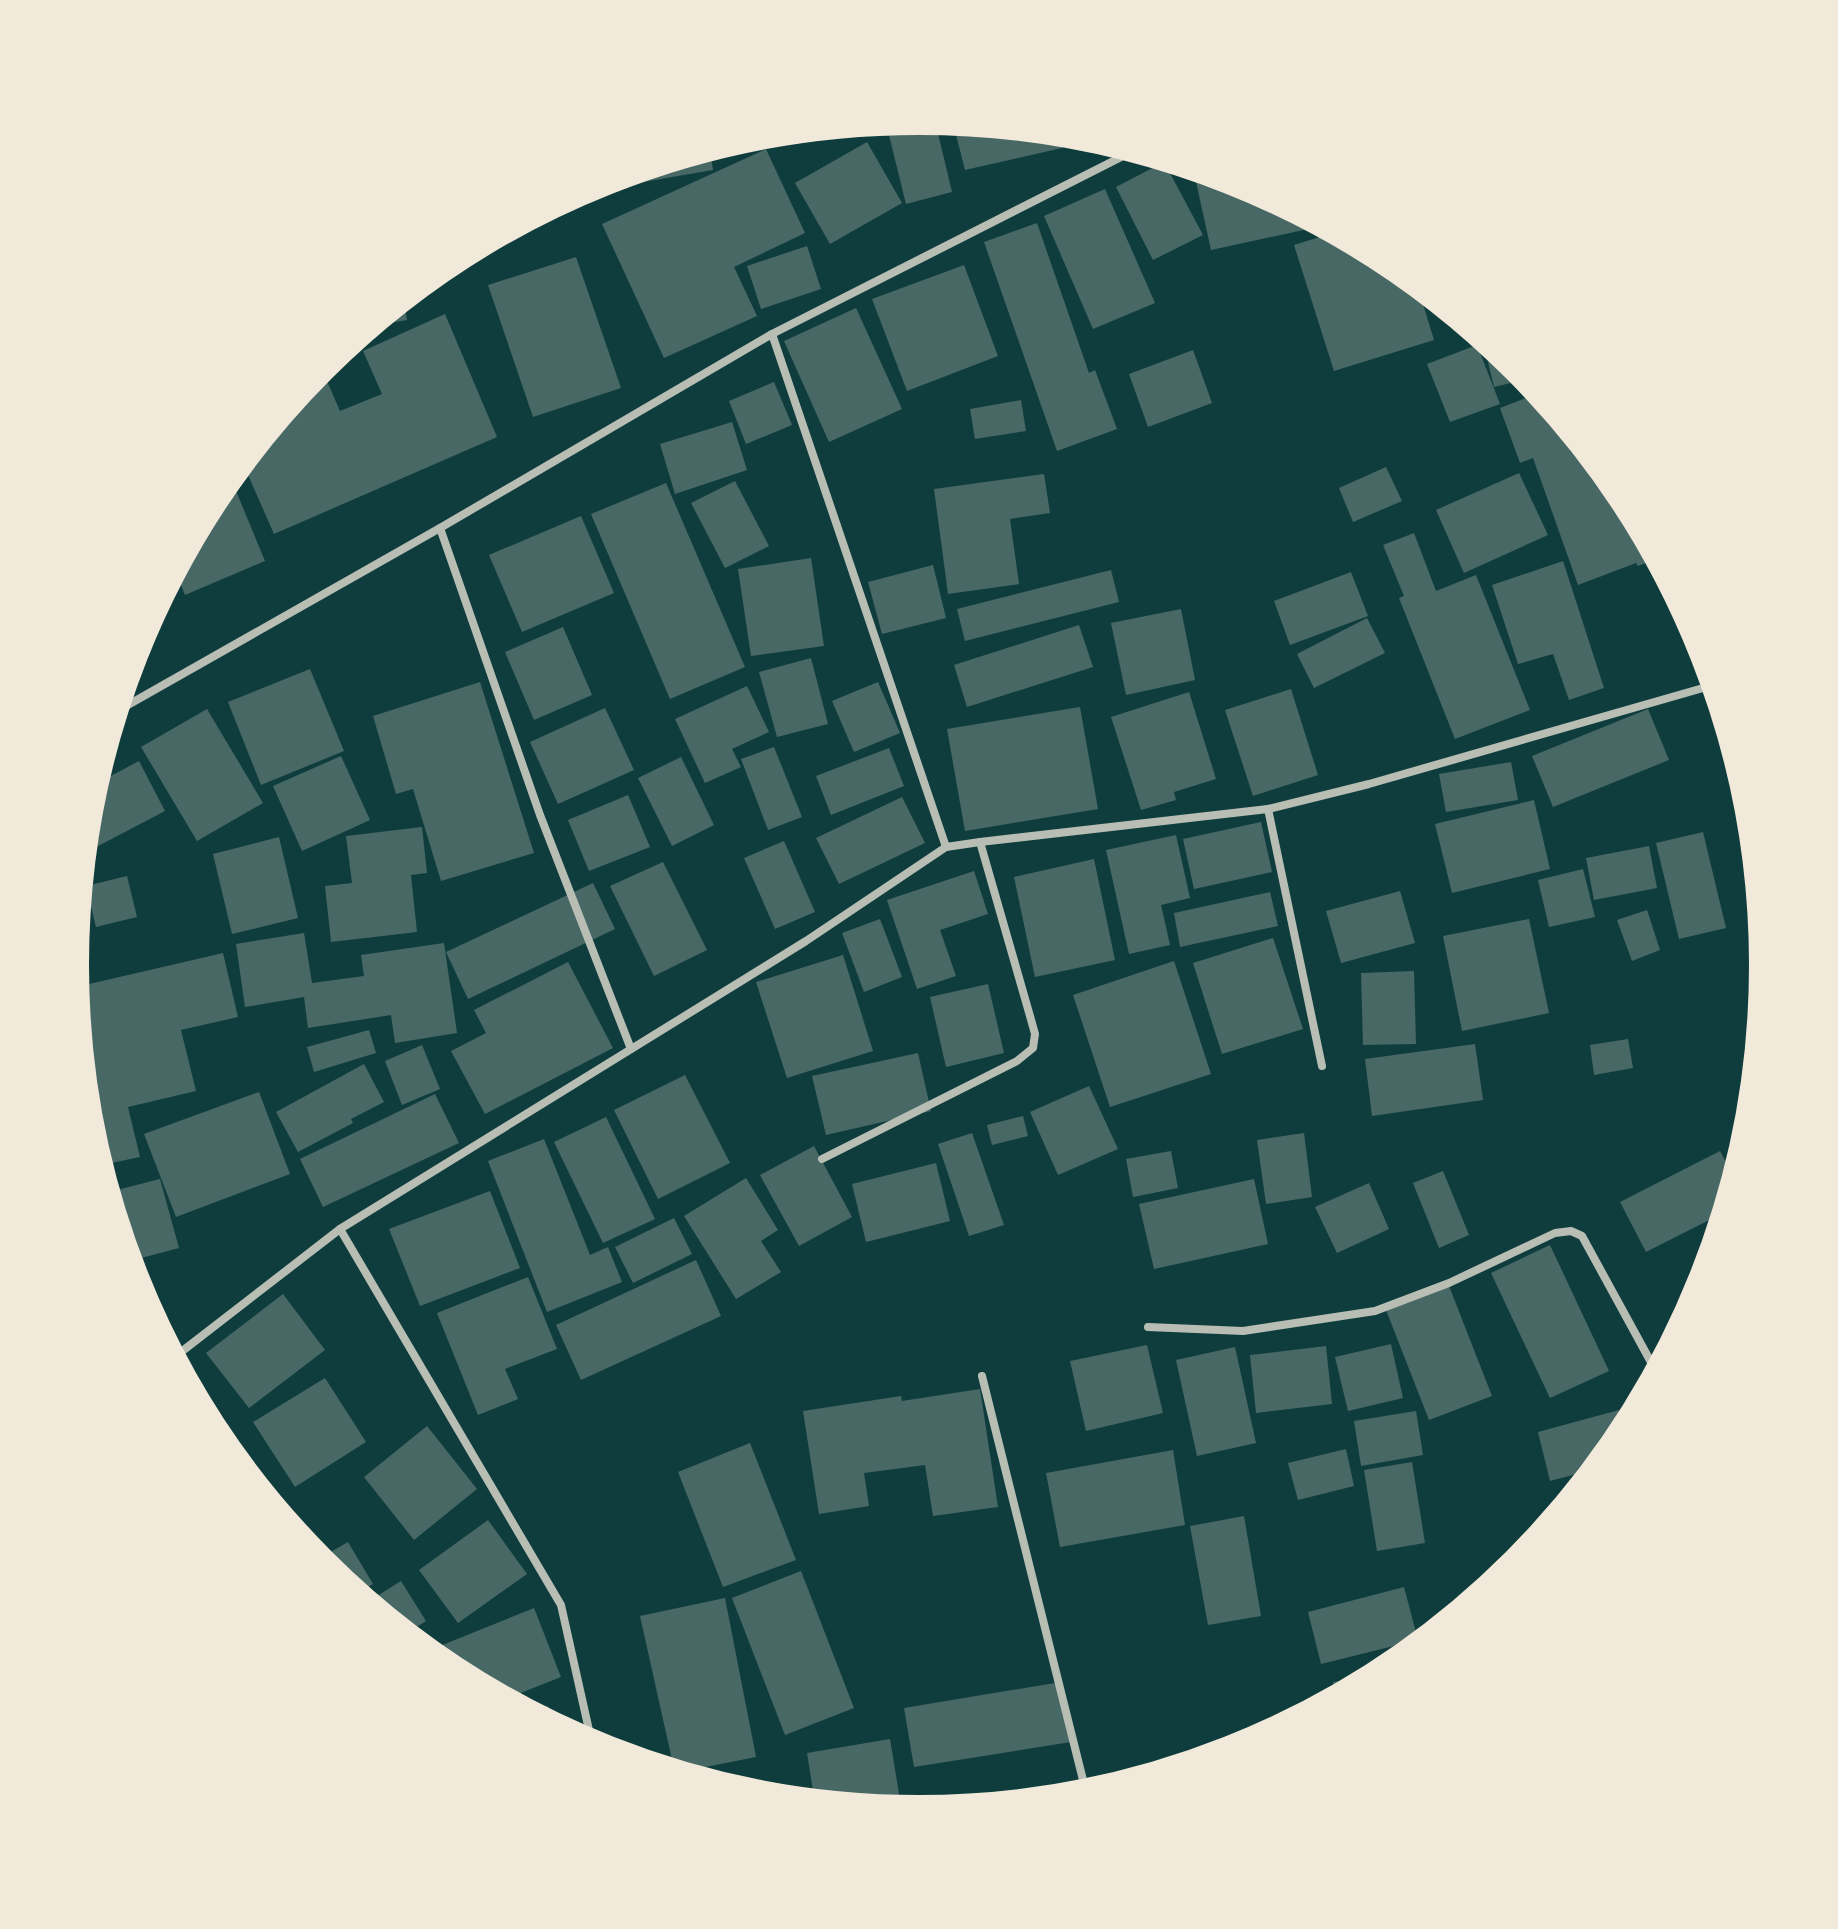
<svg xmlns="http://www.w3.org/2000/svg" width="1838" height="1929" font-family="'Archivo Narrow',sans-serif">
  <style>
    .building { fill: #486865 }
    .lines { fill: none; stroke-linecap: round; stroke-linejoin: round }
    .minor { stroke: #b8beb3; stroke-width: 8 }
    .rim { fill: none; stroke: #f1e9da; stroke-width: 10 }
  </style>
  <rect width="100%" height="100%" fill="#0f3d3e"/>
  <g class="building">
    <path d="M919 116 934 117 952 192 906 204 885 119Z"/>
    <path d="M952 119 1057 129 1062 148 965 170Z"/>
    <path d="M1070 130 1085 132 1093 134 1072 139Z"/>
    <path d="M867 142 902 203 830 244 795 183Z"/>
    <path d="M709 145 713 170 568 195 595 180Z"/>
    <path d="M766 149 805 233 734 267 757 316 664 358 602 224Z"/>
    <path d="M1164 162 1203 235 1153 260 1116 187Z"/>
    <path d="M1218 172 1244 180 1327 225 1211 250 1195 177Z"/>
    <path d="M1105 189 1155 303 1093 329 1044 216Z"/>
    <path d="M1037 223 1089 373 1095 370 1117 429 1057 451 984 242Z"/>
    <path d="M1339 231 1391 259 1415 278 1434 340 1334 371 1294 245Z"/>
    <path d="M807 246 821 289 761 309 747 266Z"/>
    <path d="M576 257 621 388 533 417 488 285Z"/>
    <path d="M964 265 998 356 907 391 872 299Z"/>
    <path d="M403 295 407 320 364 327Z"/>
    <path d="M856 308 902 409 829 442 784 341Z"/>
    <path d="M445 314 497 437 274 534 241 459 295 392 326 379 340 411 382 394 363 351Z"/>
    <path d="M1481 333 1520 364 1531 378 1494 387Z"/>
    <path d="M1477 345 1500 404 1450 422 1427 364Z"/>
    <path d="M1193 350 1212 403 1148 427 1129 374Z"/>
    <path d="M774 382 792 425 746 444 729 401Z"/>
    <path d="M1542 392 1625 493 1660 558 1638 566 1636 563 1578 585 1533 458 1520 463 1500 408Z"/>
    <path d="M1021 400 1026 431 975 439 970 409Z"/>
    <path d="M732 422 747 470 675 494 660 444Z"/>
    <path d="M1386 467 1402 501 1353 522 1339 488Z"/>
    <path d="M1519 473 1548 535 1464 573 1436 510Z"/>
    <path d="M229 474 265 561 185 595 174 567 213 492Z"/>
    <path d="M1044 474 1050 513 1010 519 1019 584 948 594 934 489Z"/>
    <path d="M735 481 769 546 725 568 691 503Z"/>
    <path d="M666 483 745 667 670 699 591 514Z"/>
    <path d="M581 516 614 593 522 632 489 555Z"/>
    <path d="M1414 533 1436 591 1476 575 1530 710 1455 739 1399 598 1404 596 1383 545Z"/>
    <path d="M811 558 824 646 751 656 738 569Z"/>
    <path d="M1563 561 1604 688 1569 700 1553 654 1518 664 1492 585Z"/>
    <path d="M933 565 946 618 882 634 868 582Z"/>
    <path d="M1111 570 1119 602 965 641 957 609Z"/>
    <path d="M1351 572 1368 616 1290 645 1274 601Z"/>
    <path d="M163 587 167 602 152 607Z"/>
    <path d="M1181 609 1195 680 1126 695 1111 623Z"/>
    <path d="M1367 618 1385 653 1314 688 1297 654Z"/>
    <path d="M1079 625 1093 667 967 707 954 665Z"/>
    <path d="M563 627 592 695 534 720 505 652Z"/>
    <path d="M811 658 828 724 777 737 759 672Z"/>
    <path d="M310 669 344 751 261 785 228 702Z"/>
    <path d="M480 682 534 853 441 881 413 789 396 794 373 716Z"/>
    <path d="M878 682 900 733 854 752 832 701Z"/>
    <path d="M747 686 769 732 732 749 741 767 705 783 675 719Z"/>
    <path d="M1291 689 1318 775 1253 796 1225 710Z"/>
    <path d="M1189 692 1216 779 1174 792 1176 800 1141 810 1111 717Z"/>
    <path d="M1080 707 1098 809 965 831 947 729Z"/>
    <path d="M605 708 634 770 558 804 530 742Z"/>
    <path d="M207 709 263 803 197 841 141 747Z"/>
    <path d="M1648 709 1669 760 1553 807 1532 756Z"/>
    <path d="M774 747 802 817 768 830 741 759Z"/>
    <path d="M889 748 904 786 831 815 816 776Z"/>
    <path d="M341 756 370 820 302 851 273 786Z"/>
    <path d="M681 757 714 825 672 846 638 778Z"/>
    <path d="M139 761 165 811 81 855 86 798 90 787Z"/>
    <path d="M1511 762 1518 800 1446 812 1439 774Z"/>
    <path d="M628 795 650 847 589 871 568 820Z"/>
    <path d="M902 797 925 843 839 884 816 838Z"/>
    <path d="M1534 800 1550 869 1452 893 1435 824Z"/>
    <path d="M1261 822 1272 872 1194 889 1183 839Z"/>
    <path d="M422 827 427 873 411 875 417 932 331 942 325 886 352 883 346 836Z"/>
    <path d="M1703 832 1726 928 1679 939 1656 843Z"/>
    <path d="M1176 835 1190 898 1161 905 1170 945 1129 954 1106 850Z"/>
    <path d="M279 837 298 918 232 934 213 854Z"/>
    <path d="M784 841 815 912 775 929 744 858Z"/>
    <path d="M1649 846 1657 888 1594 900 1586 858Z"/>
    <path d="M1094 859 1115 960 1035 977 1014 877Z"/>
    <path d="M663 862 707 950 654 976 610 886Z"/>
    <path d="M1583 869 1595 917 1549 927 1538 880Z"/>
    <path d="M974 871 988 914 940 930 956 976 917 989 887 900Z"/>
    <path d="M127 876 137 917 96 927 86 886Z"/>
    <path d="M593 883 615 929 468 999 446 952Z"/>
    <path d="M1400 891 1415 943 1341 963 1326 911Z"/>
    <path d="M1270 892 1278 926 1180 947 1174 913Z"/>
    <path d="M1647 910 1660 950 1632 961 1617 920Z"/>
    <path d="M880 919 902 977 864 992 842 933Z"/>
    <path d="M1529 919 1549 1013 1462 1031 1443 936Z"/>
    <path d="M73 930 80 956 71 959Z"/>
    <path d="M304 933 312 983 364 976 361 955 444 943 457 1033 395 1043 391 1015 308 1028 304 997 245 1007 236 944Z"/>
    <path d="M1273 938 1303 1029 1222 1054 1193 963Z"/>
    <path d="M223 953 238 1017 181 1030 196 1091 128 1107 140 1157 97 1166 86 1130 72 988Z"/>
    <path d="M843 955 873 1051 787 1078 756 982Z"/>
    <path d="M1174 961 1211 1074 1110 1107 1073 995Z"/>
    <path d="M568 962 613 1048 485 1114 451 1051 486 1033 474 1010Z"/>
    <path d="M1414 971 1416 1044 1363 1045 1361 973Z"/>
    <path d="M988 984 1004 1053 946 1067 930 997Z"/>
    <path d="M369 1030 376 1053 314 1072 307 1047Z"/>
    <path d="M1628 1039 1633 1068 1594 1075 1590 1045Z"/>
    <path d="M1475 1044 1483 1100 1372 1116 1365 1059Z"/>
    <path d="M422 1045 440 1089 402 1105 385 1061Z"/>
    <path d="M918 1053 931 1111 826 1135 812 1076Z"/>
    <path d="M364 1064 384 1102 351 1119 353 1123 298 1152 276 1112Z"/>
    <path d="M685 1075 730 1163 658 1199 614 1110Z"/>
    <path d="M1089 1086 1118 1149 1058 1175 1030 1112Z"/>
    <path d="M259 1092 290 1174 176 1217 144 1134Z"/>
    <path d="M435 1094 459 1143 323 1207 300 1159Z"/>
    <path d="M1023 1116 1028 1136 992 1145 987 1125Z"/>
    <path d="M606 1117 655 1219 603 1243 554 1142Z"/>
    <path d="M972 1133 1004 1225 969 1236 938 1144Z"/>
    <path d="M1304 1133 1312 1197 1266 1204 1257 1140Z"/>
    <path d="M544 1139 590 1255 608 1247 622 1282 547 1312 488 1161Z"/>
    <path d="M814 1146 852 1217 799 1246 760 1175Z"/>
    <path d="M1171 1151 1178 1188 1133 1197 1126 1159Z"/>
    <path d="M1720 1151 1736 1181 1727 1211 1646 1252 1620 1202Z"/>
    <path d="M936 1163 950 1221 866 1242 852 1184Z"/>
    <path d="M1443 1171 1469 1235 1439 1248 1413 1183Z"/>
    <path d="M746 1178 778 1230 761 1241 781 1272 736 1299 684 1216Z"/>
    <path d="M160 1179 179 1248 126 1262 105 1193Z"/>
    <path d="M1254 1179 1268 1244 1154 1269 1139 1204Z"/>
    <path d="M1369 1183 1389 1229 1337 1253 1315 1207Z"/>
    <path d="M490 1191 520 1268 420 1306 389 1229Z"/>
    <path d="M674 1218 692 1254 633 1283 615 1247Z"/>
    <path d="M1550 1245 1609 1371 1550 1398 1491 1273Z"/>
    <path d="M696 1260 721 1316 581 1380 556 1325Z"/>
    <path d="M528 1277 557 1349 505 1369 518 1399 478 1415 437 1313Z"/>
    <path d="M1449 1286 1492 1396 1429 1420 1386 1310Z"/>
    <path d="M283 1294 325 1350 249 1408 206 1353Z"/>
    <path d="M1687 1321 1674 1345 1666 1331Z"/>
    <path d="M1391 1344 1403 1398 1348 1411 1335 1357Z"/>
    <path d="M1147 1345 1163 1413 1086 1431 1070 1361Z"/>
    <path d="M1326 1346 1332 1404 1256 1413 1250 1355Z"/>
    <path d="M1235 1347 1256 1443 1197 1456 1176 1360Z"/>
    <path d="M325 1378 366 1442 295 1487 253 1422Z"/>
    <path d="M980 1389 998 1507 933 1516 925 1465 864 1473 869 1506 819 1514 803 1411 901 1396 902 1401Z"/>
    <path d="M1619 1410 1625 1435 1599 1468 1550 1481 1538 1432Z"/>
    <path d="M1416 1411 1423 1455 1361 1466 1354 1421Z"/>
    <path d="M427 1426 477 1489 414 1540 364 1477Z"/>
    <path d="M750 1443 796 1560 723 1587 678 1472Z"/>
    <path d="M1346 1449 1354 1486 1298 1500 1288 1463Z"/>
    <path d="M1173 1450 1185 1525 1060 1547 1046 1473Z"/>
    <path d="M1412 1462 1425 1543 1377 1551 1364 1470Z"/>
    <path d="M1244 1516 1261 1616 1208 1625 1190 1526Z"/>
    <path d="M488 1520 527 1574 458 1623 419 1570Z"/>
    <path d="M348 1542 373 1584 355 1595 315 1561Z"/>
    <path d="M801 1571 854 1708 785 1735 732 1598Z"/>
    <path d="M401 1581 426 1621 404 1635 366 1603Z"/>
    <path d="M1404 1587 1418 1640 1321 1664 1308 1612Z"/>
    <path d="M725 1598 756 1757 675 1773 640 1616Z"/>
    <path d="M534 1608 561 1677 503 1700 447 1670 425 1652Z"/>
    <path d="M1380 1676 1335 1700 1333 1682Z"/>
    <path d="M1061 1682 1071 1742 914 1767 904 1708Z"/>
    <path d="M548 1706 554 1728 526 1713Z"/>
    <path d="M890 1739 902 1812 815 1803 807 1753Z"/>
  </g>
  <g class="lines">
    <g class="minor">
      <path d="M772 334 946 847"/>
      <path d="M440 528 540 815 631 1049"/>
      <path d="M112 714 440 528 772 334 1139 148"/>
      <path d="M1268 809 1322 1066"/>
      <path d="M822 1159 1017 1061 1033 1048 1035 1034 1030 1016 980 842"/>
      <path d="M340 1229 561 1605 593 1748"/>
      <path d="M1148 1327 1243 1331 1375 1311 1449 1283 1555 1233 1571 1231 1582 1236 1658 1375"/>
      <path d="M172 1359 340 1229 806 941 946 847 980 842 1268 809 1369 784 1717 684"/>
      <path d="M982 1376 1087 1796"/>
    </g>
  </g>
  <path d="M0 0H1838V1929H0ZM84 965a835 835 0 1 1 1670 0a835 835 0 1 1-1670 0Z" fill="#f1e9da" fill-rule="evenodd"/>
  <path class="rim" d="M84 965a835 835 0 1 1 1670 0a835 835 0 1 1-1670 0Z"/>
</svg>
